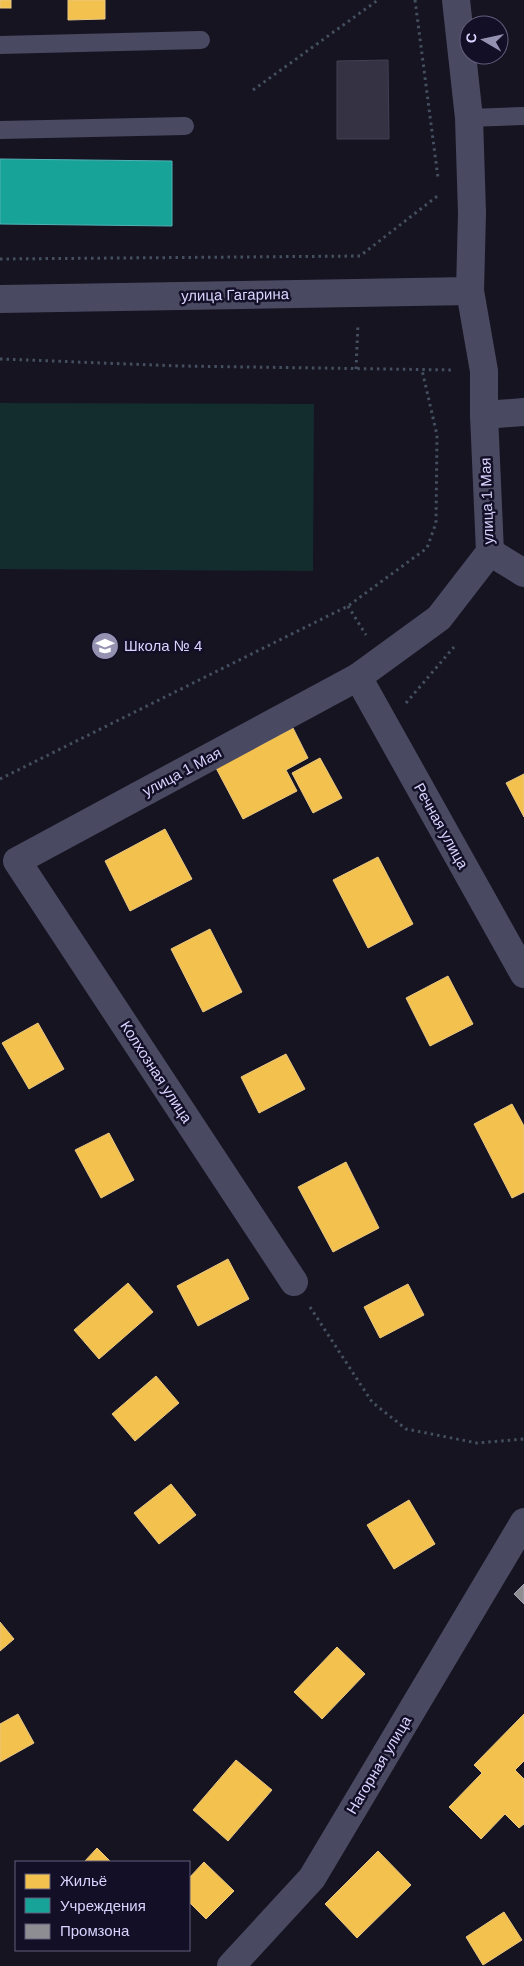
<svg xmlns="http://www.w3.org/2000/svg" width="524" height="1966" font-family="Helvetica,sans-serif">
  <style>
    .green { fill: #132c2d }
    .homes { fill: #f2c14e; stroke: #eac783 }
    .public { fill: #17a398; stroke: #51b2b7 }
    .industry { fill: #8d8d92; stroke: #a4a2b3 }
    .building { fill: #343243; stroke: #433f54 }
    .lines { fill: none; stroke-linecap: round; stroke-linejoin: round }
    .path { stroke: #44505f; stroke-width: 3; stroke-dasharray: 2.5 4; stroke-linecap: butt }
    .lane { stroke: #4a4962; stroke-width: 18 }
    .street { stroke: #4a4962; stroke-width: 28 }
    .labels { text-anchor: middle; stroke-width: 5; stroke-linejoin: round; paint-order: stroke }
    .street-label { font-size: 15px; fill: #d9d4ff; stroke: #130f26 }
    .poi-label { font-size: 15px; fill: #d9d4ff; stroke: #130f26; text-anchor: start }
  </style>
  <rect width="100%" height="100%" fill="#161421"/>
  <path class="green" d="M0 403 314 404 313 571 0 569Z"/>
  <g class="homes">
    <rect x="0" y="0" width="11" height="8"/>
    <path d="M68 0H105V19L68 20Z"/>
    <path d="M293 728 308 758 286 770 297 791 243 819 216 768Z"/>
    <path d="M320 758 342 798 313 813 292 773Z"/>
    <path d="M524 774V817L506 783Z"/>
    <path d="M165 829 192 879 130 911 105 861Z"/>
    <path d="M378 857 413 924 368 948 333 880Z"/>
    <path d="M210 929 242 992 203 1012 171 949Z"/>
    <path d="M448 976 473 1024 430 1046 406 998Z"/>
    <path d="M38 1023 64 1069 29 1089 2 1043Z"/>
    <path d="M286 1054 305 1089 259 1113 241 1077Z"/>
    <path d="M512 1104 524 1126V1192L512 1198 474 1124Z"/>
    <path d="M109 1133 134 1180 101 1198 75 1150Z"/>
    <path d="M346 1162 379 1228 333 1252 298 1187Z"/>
    <path d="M228 1259 249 1299 198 1326 177 1286Z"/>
    <path d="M128 1283 153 1312 99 1359 74 1330Z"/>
    <path d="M408 1284 424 1315 380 1338 364 1307Z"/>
    <path d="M156 1376 179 1403 135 1441 112 1414Z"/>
    <path d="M171 1484 196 1515 159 1544 134 1513Z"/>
    <path d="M409 1500 435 1544 394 1569 367 1525Z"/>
    <path d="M0 1622 14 1639 0 1651Z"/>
    <path d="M337 1647 365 1674 322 1719 294 1692Z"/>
    <path d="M18 1714 34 1743 0 1762V1724Z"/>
    <path d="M524 1714V1761L515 1770 524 1779V1824L519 1828 505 1814 481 1839 449 1807 482 1773 474 1765Z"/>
    <path d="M236 1760 272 1790 228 1841 193 1810Z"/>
    <path d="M97 1848 111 1862H84Z"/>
    <path d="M378 1851 411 1885 357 1938 325 1904Z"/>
    <path d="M204 1862 234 1891 206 1919 189 1902V1878Z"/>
    <path d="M504 1912 522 1940 483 1965 466 1937Z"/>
  </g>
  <path class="public" d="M0 159 172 161V226L0 224Z"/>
  <path class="industry" d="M524 1584V1604L514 1594Z"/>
  <path class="building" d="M388 60 389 139H337V61Z"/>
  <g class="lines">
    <g class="path">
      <path d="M415 0 438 178"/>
      <path d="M253 90 378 0"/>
      <path d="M0 259 360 256 440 194"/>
      <path d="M0 359 180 366 454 370"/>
      <path d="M356 369 358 324"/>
      <path d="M348 606 366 635"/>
      <path d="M406 703 454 647"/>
      <path d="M0 779 348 606 427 548 436 523 437 435 422 370"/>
      <path d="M310 1307 372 1402 406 1429 477 1443 524 1439"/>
    </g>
    <g class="lane">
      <path d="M0 45 201 40"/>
      <path d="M469 118 524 116"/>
      <path d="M0 130 185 126"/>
    </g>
    <g class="street">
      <path d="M0 299 470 291"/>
      <path d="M484 415 524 412"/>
      <path d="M490 552 524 573"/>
      <path d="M358 677 524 974"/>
      <path d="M294 1282 17 861 358 677 439 618 490 552 484 415V371L470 291 472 213 469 118 456 0"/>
      <path d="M231 1966 312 1878 524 1522"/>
    </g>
  </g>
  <defs>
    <g id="school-disc" transform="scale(1.4375)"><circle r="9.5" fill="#9591b1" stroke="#130f26"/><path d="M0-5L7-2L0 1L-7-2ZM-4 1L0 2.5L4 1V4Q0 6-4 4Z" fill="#fff"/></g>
  </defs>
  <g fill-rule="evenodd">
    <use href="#school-disc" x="105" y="646"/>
  </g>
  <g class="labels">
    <g class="street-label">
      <text transform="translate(235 295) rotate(-1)" y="5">улица Гагарина</text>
      <text transform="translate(487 501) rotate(-92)" y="5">улица 1 Мая</text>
      <text transform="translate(182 772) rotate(-28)" y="5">улица 1 Мая</text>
      <text transform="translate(441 826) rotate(61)" y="5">Речная улица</text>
      <text transform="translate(156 1072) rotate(57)" y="5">Колхозная улица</text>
      <text transform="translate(379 1765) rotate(-59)" y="5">Нагорная улица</text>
    </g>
    <g class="poi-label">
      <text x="124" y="651">Школа № 4</text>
    </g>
  </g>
  <rect x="15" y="1861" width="175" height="90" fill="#130f26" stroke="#625e7d"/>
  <rect x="25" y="1874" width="25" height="15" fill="#f2c14e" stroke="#625e7d"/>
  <text x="60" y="1886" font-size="15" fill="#d9d4ff">Жильё</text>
  <rect x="25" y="1898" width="25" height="15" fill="#17a398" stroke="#625e7d"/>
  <text x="60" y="1911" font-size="15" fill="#d9d4ff">Учреждения</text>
  <rect x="25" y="1924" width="25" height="15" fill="#8d8d92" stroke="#625e7d"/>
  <text x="60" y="1936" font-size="15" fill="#d9d4ff">Промзона</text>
  <g transform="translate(484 40) rotate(279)"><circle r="24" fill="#130f26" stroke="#625e7d"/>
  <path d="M0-4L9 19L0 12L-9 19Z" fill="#9591b1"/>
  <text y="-8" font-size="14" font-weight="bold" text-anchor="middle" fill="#d9d4ff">С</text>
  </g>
</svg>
